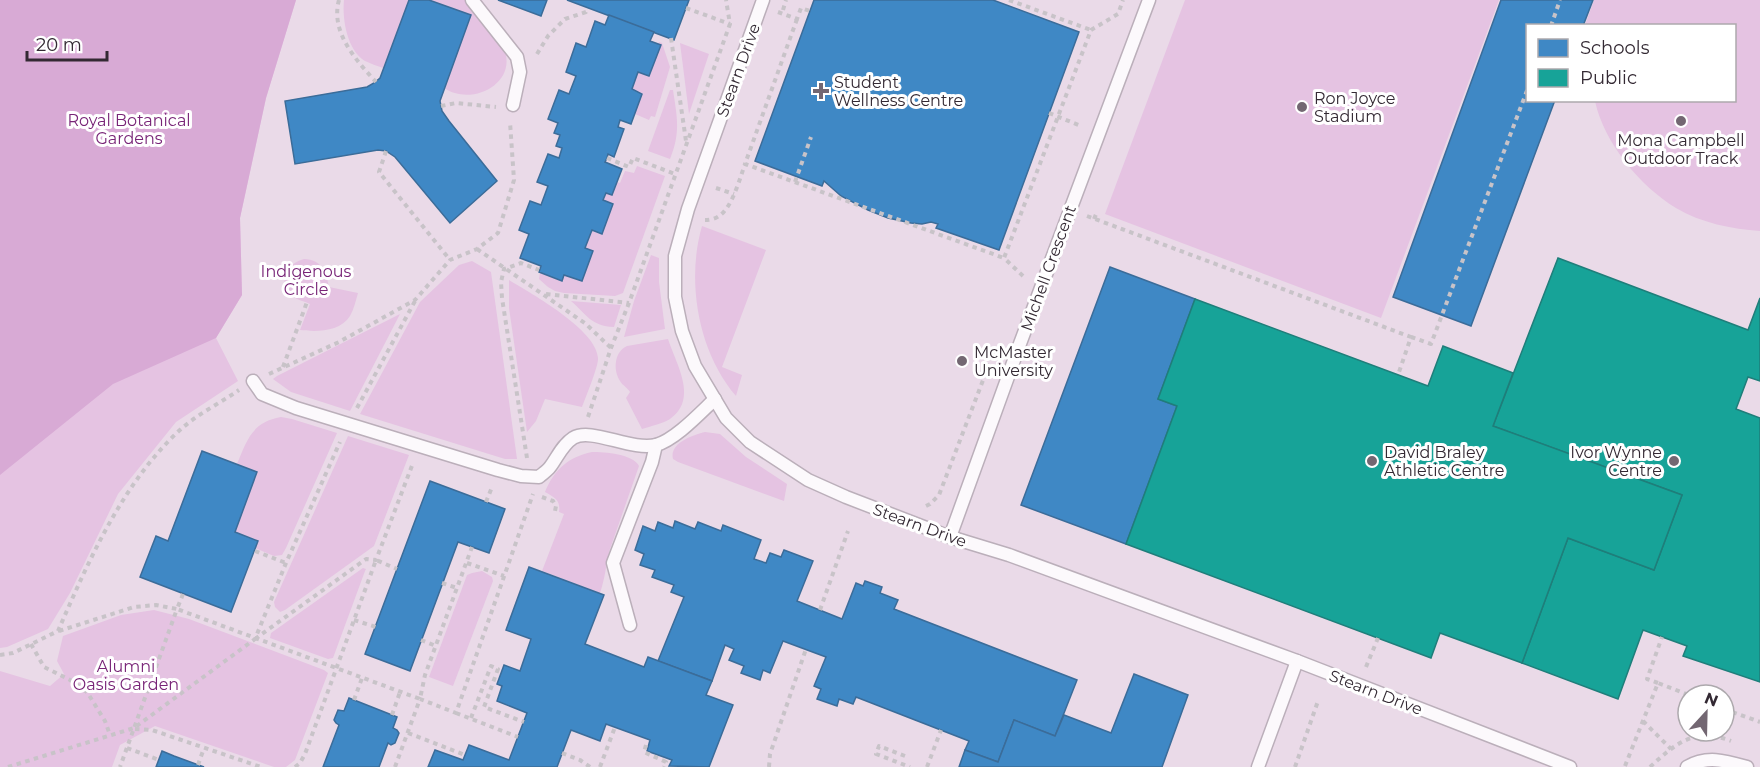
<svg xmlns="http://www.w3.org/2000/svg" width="1760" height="767" font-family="Montserrat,sans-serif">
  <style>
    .green { fill: #e5c3e2 }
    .forest { fill: #d8aad5 }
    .schools { fill: #3f88c5; stroke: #3b6c99; stroke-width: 1.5 }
    .public { fill: #17a398; stroke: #1f7e7a; stroke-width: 1.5 }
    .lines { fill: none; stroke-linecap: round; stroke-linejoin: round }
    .service-casing { stroke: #bbafba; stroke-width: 15 }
    .path { stroke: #c8c3c8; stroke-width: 4; stroke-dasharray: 4.5 4.5; stroke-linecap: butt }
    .service { stroke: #fcf9fc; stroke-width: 12 }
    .poi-dot { fill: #736772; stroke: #fff; stroke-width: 2 }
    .labels { text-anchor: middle; stroke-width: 6; stroke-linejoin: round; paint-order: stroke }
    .street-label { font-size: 16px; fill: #332933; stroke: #fff }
    .poi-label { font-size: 16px; fill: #332933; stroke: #fff; text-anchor: start }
    .park-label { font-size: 16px; fill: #782477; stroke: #fff }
  </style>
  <rect width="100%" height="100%" fill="#eadae8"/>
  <g class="green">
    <path d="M0 0H296L266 98 240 218 242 295 216 338 238 381 176 422 118 494 70 593 48 629 7 647 0 648Z"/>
    <path d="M344 0H409L383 68C378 66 371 64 365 61 347 50 342 19 344 0Z"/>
    <path d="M429 0H466C475 11 484 22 492 34 496 38 502 43 504 49 518 83 472 107 444 88L471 16Z"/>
    <path d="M1185 0H1499L1381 318 1105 214Z"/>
    <path d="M1594 0H1760V231C1732 229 1701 223 1676 208 1640 186 1604 143 1595 101L1734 100V26L1585 25Z"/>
    <path d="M659 42 662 43 670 67 655 117 651 116 649 120 635 114 642 94 632 89 638 72 649 76 661 45 658 44Z"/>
    <path d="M680 43 709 54 689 114Z"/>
    <path d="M670 90H673C677 117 681 132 670 159L648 151Z"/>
    <path d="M637 166 665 176 623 293 615 296 564 293 555 291 548 287 539 279 540 273 561 280 564 275 582 281 593 251 585 248 592 230 602 234 613 204 603 200 606 193 612 195 617 182 620 183 625 171 634 173Z"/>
    <path d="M702 226 766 250 722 367 742 375 736 396C698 352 686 281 702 226Z"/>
    <path d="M651 255 659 258V282L665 329 624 337 634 301Z"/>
    <path d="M304 259C322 260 326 271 329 287L358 293C356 300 354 309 350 316 340 332 316 332 300 330L310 304C304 301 297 300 292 296 277 282 287 263 304 259Z"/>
    <path d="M472 261 491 272 517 459H505L360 414 420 302 459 265Z"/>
    <path d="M509 280C532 294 597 330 598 358 599 365 585 399 582 407L545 399 536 421 527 432 509 308Z"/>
    <path d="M571 301 621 305 614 327C591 326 587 315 571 301Z"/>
    <path d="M400 314 350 411 291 392 273 379 277 376Z"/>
    <path d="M668 339C676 364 699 399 670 419 662 424 651 426 642 429L626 398 630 392C627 387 623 386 620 381 613 370 614 352 627 346Z"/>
    <path d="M281 417 292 419 337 433 286 548 282 555 274 556 255 548 258 541 235 532 257 472 237 464C247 440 252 422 281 417Z"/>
    <path d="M705 432 720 434 746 457 787 484 784 501 678 462 673 459C669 443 693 435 705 432Z"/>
    <path d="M348 436 409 455 374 546 285 610 280 612 275 607 274 602Z"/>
    <path d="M592 452C605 452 633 454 639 466L610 549C606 564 605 579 600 593L542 571 564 514 559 512C561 500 554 497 545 492 554 470 568 457 592 452Z"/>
    <path d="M363 568 366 569 365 571 333 658 328 659 270 638 271 633Z"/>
    <path d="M482 571 492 577 493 581 453 686 429 677 467 575 472 573Z"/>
    <path d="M154 610 189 619 324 670 328 673 295 760 286 767H274L155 726 120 745 112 767H0V671L50 686 64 674 57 661 63 636 121 615Z"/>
  </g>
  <path class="forest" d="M0 0H296L266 98 240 218 242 295 216 338 113 384 0 475Z"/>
  <g class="schools">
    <path d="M409 0H429L471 15 440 101 442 111 449 121 497 181 450 223 395 157 386 151 378 150 295 164 285 101 367 87 374 83 380 78Z"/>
    <path d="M498 0H547L541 16Z"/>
    <path d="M567 0H689L674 40Z"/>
    <path d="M814 0H993L1079 32 999 250 936 228 938 224 931 222 922 224 911 223 888 218 868 210 841 196 824 181 822 186 755 161Z"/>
    <path d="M1501 0H1593L1583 26H1528V100H1555L1471 326 1393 297Z"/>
    <path d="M609 15 654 32 650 41 661 45 649 76 638 72 632 89 642 94 631 124 620 120 618 127 624 129 614 157 608 154 607 158 605 162 622 169 612 195 606 193 603 200 613 204 602 234 592 230 585 248 593 251 582 281 564 275 562 281 539 272 541 266 520 258 529 234 519 230 530 201 541 205 548 186 537 182 548 154 559 158 562 148 556 146 560 135 554 133 558 123 548 119 559 90 569 94 576 76 566 72 576 43 586 47 595 21 605 25Z"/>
    <path d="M1110 267 1195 299 1158 399 1177 406 1126 544 1021 505Z"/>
    <path d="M202 451 257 472 235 532 258 541 231 612 140 577 156 536 168 541Z"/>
    <path d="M430 481 505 509 489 553 458 542 410 671 365 654Z"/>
    <path d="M675 521 695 529 698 522 721 531 723 525 761 540 754 559 766 563 770 553 781 557 784 550 813 561 797 601 842 619 856 583 863 586 865 581 882 587 880 593 898 600 894 609 1077 680 1055 736 1014 720 998 762 965 750 969 741 856 697 853 704 839 699 837 706 817 699 821 689 814 686 826 657 783 641 770 673 763 670 760 680 741 673 744 666 729 660 734 649 725 645 712 681 658 661 684 597 671 592 674 585 652 577 655 570 640 565 644 554 635 550 643 526 655 531 658 522 673 528Z"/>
    <path d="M529 567 604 595 585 644 644 667 648 657 712 681 706 695 733 705 709 767 669 766 672 760 647 751 650 740 606 724 600 741 571 730 557 767H428L435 750 463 760 469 745 509 760 527 713 497 701 502 686 497 684 504 665 520 671 531 639 506 630Z"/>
    <path d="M1134 674 1188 695 1162 767H959L965 750 998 762 1014 720 1055 736 1064 715 1111 733Z"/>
    <path d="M349 698 397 717 393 728 397 730 399 733 395 743 391 745 388 743 379 767H323L339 725 336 723 334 720 338 710 344 711Z"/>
    <path d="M162 751 174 756 204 767H156Z"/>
  </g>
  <g class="public">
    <path d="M1558 258 1748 330 1760 298V381L1748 377 1736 409 1760 418V682L1683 656 1687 646 1643 630 1618 699 1522 663 1568 538 1654 570 1682 495 1493 426Z"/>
    <path d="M1195 299 1428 386 1443 346 1513 373 1493 426 1682 495 1654 570 1568 538 1522 663 1440 633 1431 658 1126 544 1177 406 1158 399Z"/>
  </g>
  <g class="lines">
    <g class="service-casing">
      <g id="service">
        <path d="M472 0 517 57 520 72 513 105"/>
        <path d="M763 0 688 209 675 256V297L682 331 695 366 726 418 750 442 808 480 846 497 950 537 1009 555 1297 661 1570 767"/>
        <path d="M253 381 262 394 296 408 498 470 521 476 539 477C542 474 547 471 550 467 557 458 562 445 573 438 591 427 631 451 656 445 675 440 700 413 715 399"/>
        <path d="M950 537 1018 349 1149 0"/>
        <path d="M630 625 613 563 652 462 656 445"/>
        <path d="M1258 767 1297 661"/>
        <path d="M1687 767C1707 755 1726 761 1747 767"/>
      </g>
    </g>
    <g class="path">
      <path d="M339 0C330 32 356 60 376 82"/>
      <path d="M1009 0 1091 30"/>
      <path d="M686 8 730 24"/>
      <path d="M783 10 786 0"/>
      <path d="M778 12 797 19 801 8 810 11"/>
      <path d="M797 19 745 164 1004 258"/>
      <path d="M1551 26 1560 0"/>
      <path d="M671 38 686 141"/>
      <path d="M537 54 548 36 565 19 586 12 588 8"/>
      <path d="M441 106 456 103 496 107"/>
      <path d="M1049 113 1081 126"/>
      <path d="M386 151 379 172 450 260"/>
      <path d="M607 158 629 167 633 158 675 174"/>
      <path d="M795 182 811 137"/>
      <path d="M716 188 734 194"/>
      <path d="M1087 216 1411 337 1398 375"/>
      <path d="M1094 219 1097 212"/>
      <path d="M705 220C709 220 715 219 719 216 732 208 740 178 745 164"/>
      <path d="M477 249 586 324 611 348"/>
      <path d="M1023 276 1004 258 1091 30 1118 14 1123 0"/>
      <path d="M546 294 629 303"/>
      <path d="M1411 337 1431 344 1528 88"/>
      <path d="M283 367 307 302"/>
      <path d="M269 374 339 342 415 300 450 260 477 249 498 233 514 180 510 122"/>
      <path d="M357 408 415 301"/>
      <path d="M588 417 611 348 629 303 730 24 726 0"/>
      <path d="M527 458 502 298 501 282 504 269 521 263 539 270"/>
      <path d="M542 497 553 501 556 506 555 511"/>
      <path d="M486 502 492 487"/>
      <path d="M926 506 930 504 939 495 990 362"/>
      <path d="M255 551 286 563"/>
      <path d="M467 563 504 576"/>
      <path d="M442 583 457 588"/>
      <path d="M183 594 177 609 420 699 425 675 472 547"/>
      <path d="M820 610 848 531"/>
      <path d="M354 620 376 627"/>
      <path d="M59 631 134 607 156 605 177 609 120 767"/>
      <path d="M255 639 366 559 376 560 413 463"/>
      <path d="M421 640 436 646"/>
      <path d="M31 644 44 667 70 680 87 692 105 721 110 735"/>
      <path d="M0 655 13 653 58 631C89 560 123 482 181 429 198 414 220 403 239 390"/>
      <path d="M1366 667 1378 638"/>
      <path d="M1658 683 1647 679 1662 637"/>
      <path d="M354 700 362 678"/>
      <path d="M1724 709 1760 722"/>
      <path d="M456 713 518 737"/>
      <path d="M392 715 400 692"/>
      <path d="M471 718 491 666 498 669 484 707 524 722"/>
      <path d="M1643 721 1671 749"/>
      <path d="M135 729 152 730 261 767"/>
      <path d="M408 733 465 755"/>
      <path d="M646 745 644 752 666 762 664 767"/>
      <path d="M127 748 159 760"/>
      <path d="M562 753 580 760 590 767"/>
      <path d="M905 756 879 746 876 754 910 767"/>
      <path d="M198 765 204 748"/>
      <path d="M1625 766 1658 683 1689 695"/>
      <path d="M8 767 134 728 255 639 286 563 340 442"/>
      <path d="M295 767 300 763 305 754 376 560 397 569"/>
      <path d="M395 767 420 699 456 713 533 494"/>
      <path d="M600 767 615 727"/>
      <path d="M769 767 770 754 806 649"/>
      <path d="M927 767 941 730"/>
      <path d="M1295 767 1318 701"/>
      <path d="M1650 767C1676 743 1695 727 1731 741"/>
    </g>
    <use href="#service" class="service"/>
  </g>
  <g class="poi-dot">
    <path d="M818 82h6v6h6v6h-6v6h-6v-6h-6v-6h6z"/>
    <circle cx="1302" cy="107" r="6"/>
    <circle cx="1681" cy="121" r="6"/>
    <circle cx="962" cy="361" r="6"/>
    <circle cx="1372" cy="461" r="6"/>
    <circle cx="1674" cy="461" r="6"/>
  </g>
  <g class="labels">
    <g class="street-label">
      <text transform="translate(738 70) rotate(-70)" y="6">Stearn Drive</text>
      <text transform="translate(1048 268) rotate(-70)" y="6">Michell Crescent</text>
      <text transform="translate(920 525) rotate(20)" y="6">Stearn Drive</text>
      <text transform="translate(1376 692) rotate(21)" y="6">Stearn Drive</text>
    </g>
    <g class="poi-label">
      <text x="834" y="88">Student<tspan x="834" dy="18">Wellness Centre</tspan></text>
      <text x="1314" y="104">Ron Joyce<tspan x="1314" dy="18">Stadium</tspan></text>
      <text x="1681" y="146" text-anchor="middle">Mona Campbell<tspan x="1681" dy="18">Outdoor Track</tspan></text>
      <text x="974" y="358">McMaster<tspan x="974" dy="18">University</tspan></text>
      <text x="1384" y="458">David Braley<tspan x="1384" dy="18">Athletic Centre</tspan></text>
      <text x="1662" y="458" text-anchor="end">Ivor Wynne<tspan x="1662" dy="18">Centre</tspan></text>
    </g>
    <g class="park-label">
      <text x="129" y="126">Royal Botanical<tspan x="129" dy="18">Gardens</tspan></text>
      <text x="306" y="277">Indigenous<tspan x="306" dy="18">Circle</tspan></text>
      <text x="126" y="672">Alumni<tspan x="126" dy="18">Oasis Garden</tspan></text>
    </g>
  </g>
  <rect x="1526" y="24" width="210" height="78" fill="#ffffff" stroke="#ada9ad" stroke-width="1.5"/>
  <rect x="1538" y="39" width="30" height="18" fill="#3f88c5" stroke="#ada9ad" stroke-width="1.5"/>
  <text x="1580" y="54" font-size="18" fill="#332933">Schools</text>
  <rect x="1538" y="69" width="30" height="18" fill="#17a398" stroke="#ada9ad" stroke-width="1.5"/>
  <text x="1580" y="84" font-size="18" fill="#332933">Public</text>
  <g transform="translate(1706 713) rotate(22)"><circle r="28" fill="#ffffff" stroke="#ada9ad" stroke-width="1.5"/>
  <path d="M0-4.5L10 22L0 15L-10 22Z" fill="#736772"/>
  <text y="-9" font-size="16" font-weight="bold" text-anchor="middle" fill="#332933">N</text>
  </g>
  <path d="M27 51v9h80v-9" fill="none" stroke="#332933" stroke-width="3"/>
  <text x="36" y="51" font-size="18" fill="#332933" stroke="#ffffff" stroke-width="4.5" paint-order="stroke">20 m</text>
</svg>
